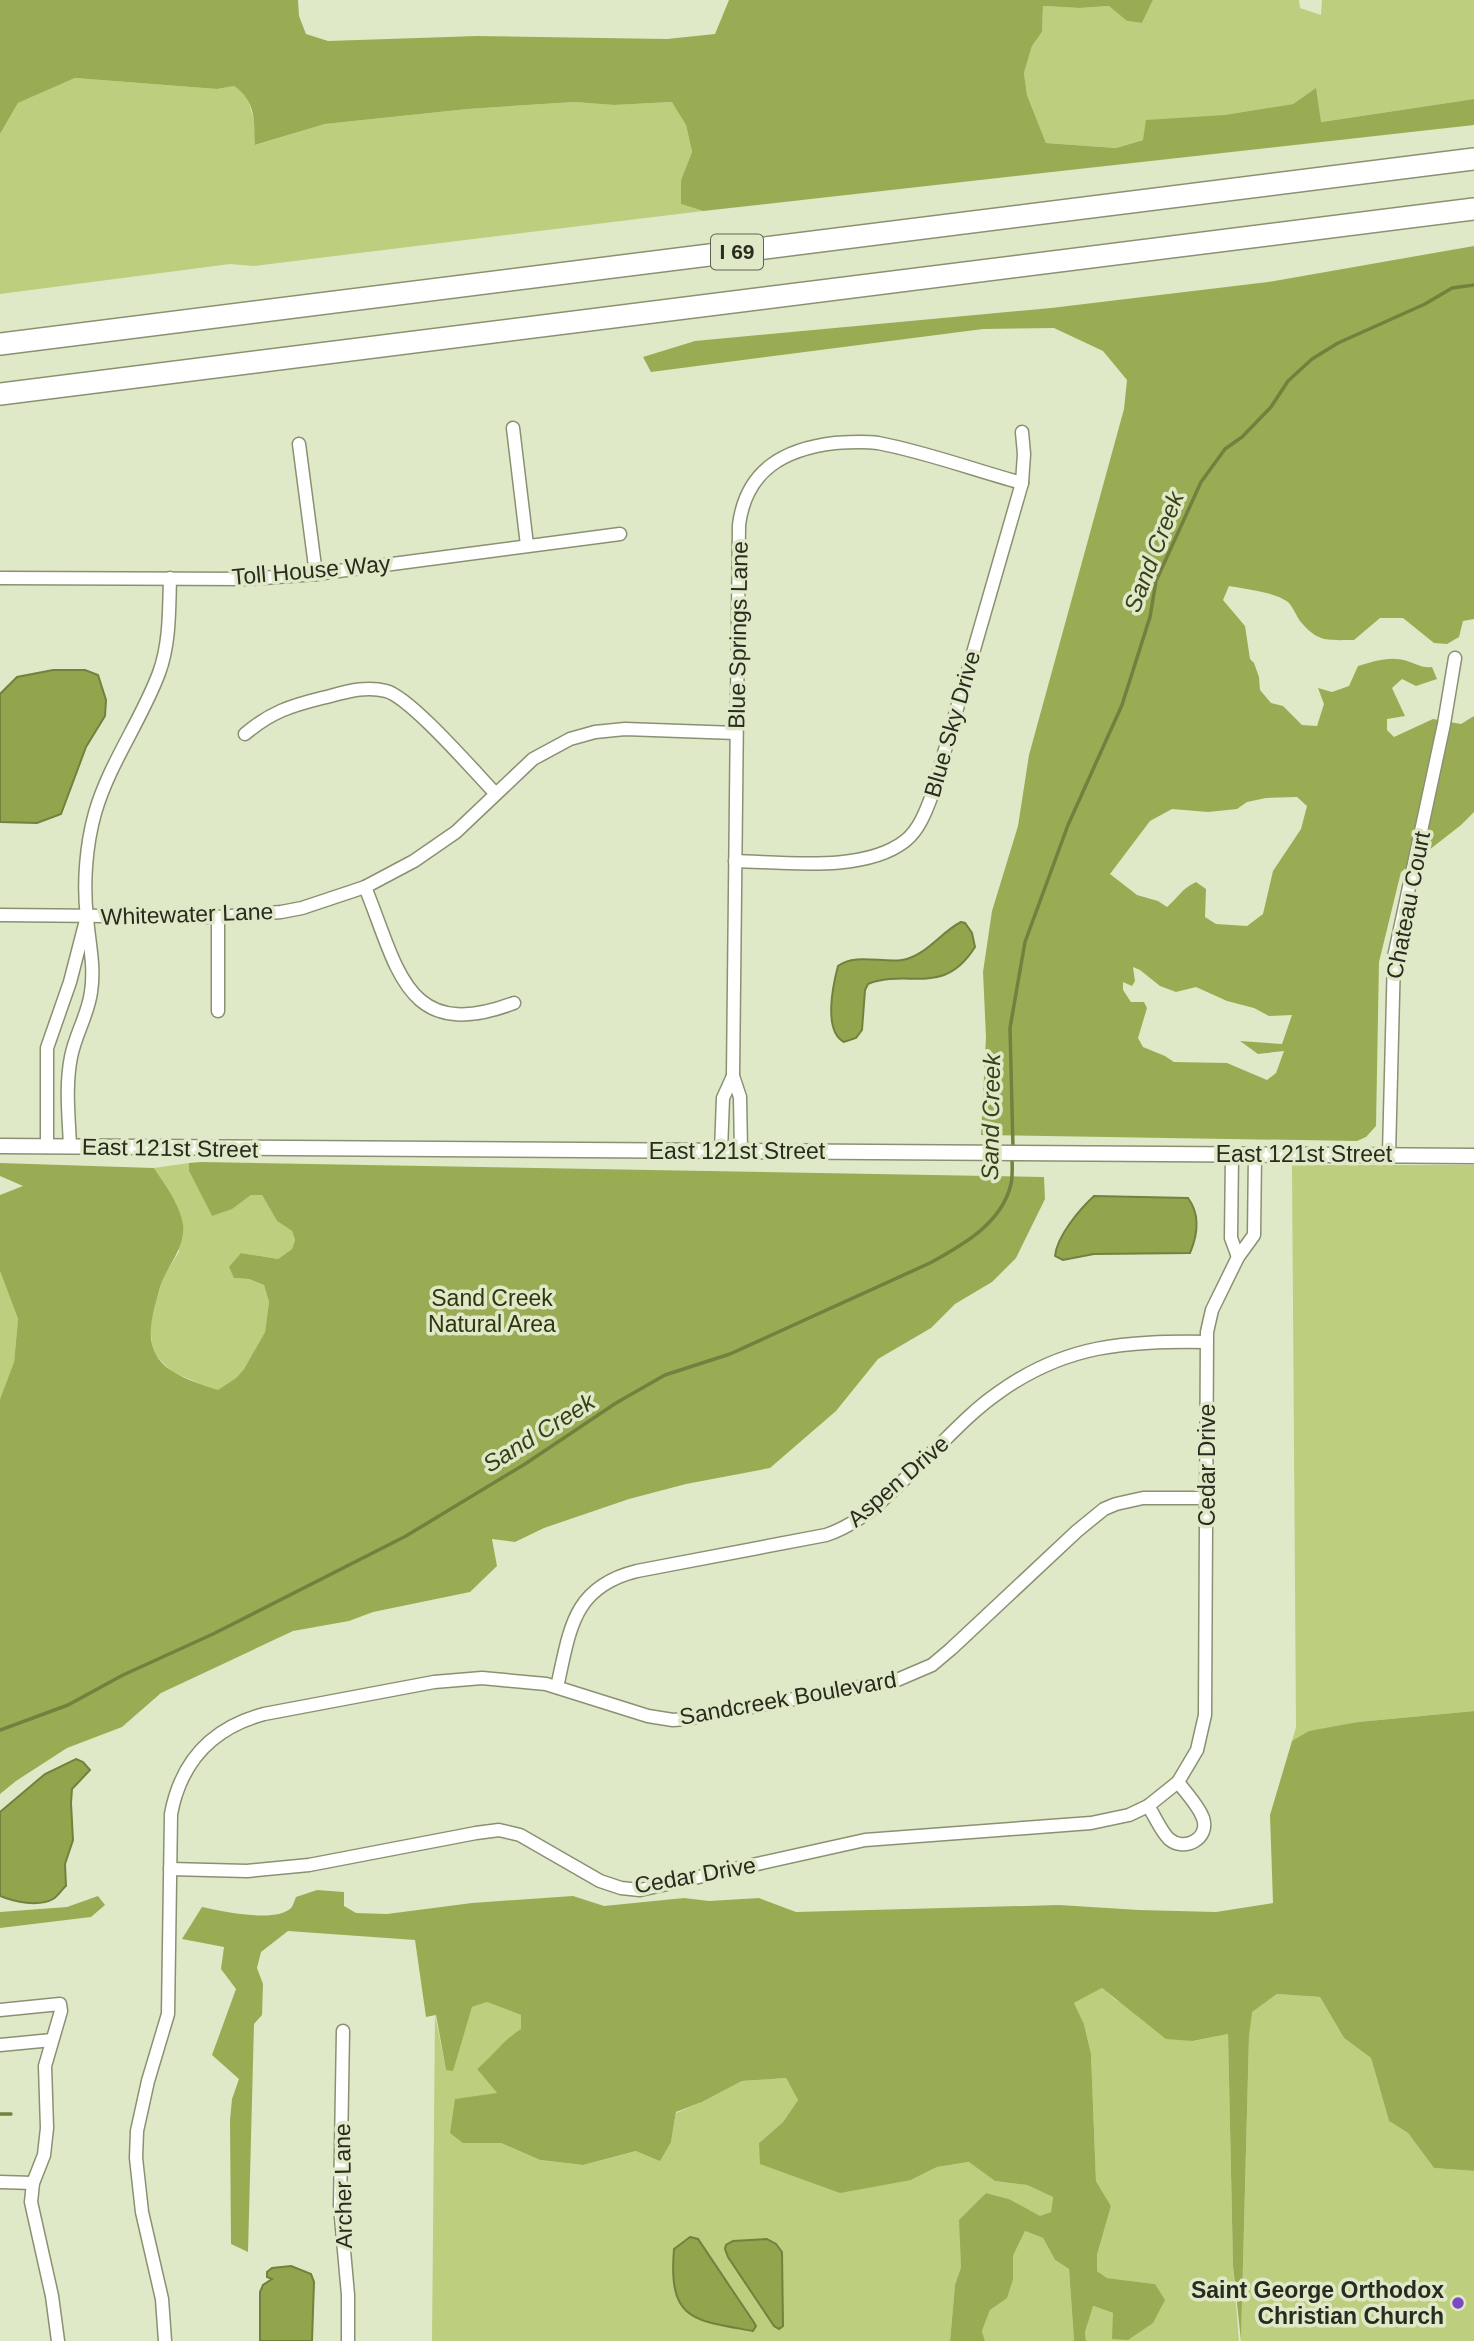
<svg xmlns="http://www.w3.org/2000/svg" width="1474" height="2341" font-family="Helvetica,sans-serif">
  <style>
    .green { fill: #bdce7e }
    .forest { fill: #9aac53; fill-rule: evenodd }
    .water { fill: #93a54c; stroke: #73803e; stroke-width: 2 }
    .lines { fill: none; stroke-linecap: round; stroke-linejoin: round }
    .stream { stroke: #73803e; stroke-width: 3.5 }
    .minor-casing { stroke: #899172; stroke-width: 15 }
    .tertiary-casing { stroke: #899172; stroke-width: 17 }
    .motorway-casing { stroke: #899172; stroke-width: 24 }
    .minor { stroke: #fff; stroke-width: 12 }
    .tertiary { stroke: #fff; stroke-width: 14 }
    .motorway { stroke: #fff; stroke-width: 21 }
    .poi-dot { fill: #7b4ac2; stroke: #e0e9c7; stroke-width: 2.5 }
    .labels { text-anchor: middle; stroke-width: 7; stroke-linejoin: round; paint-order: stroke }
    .shield { fill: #e0e9c7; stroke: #5f6451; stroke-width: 2 }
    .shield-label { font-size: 21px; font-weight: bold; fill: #282b1f }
    .street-label { font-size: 23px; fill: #282b1f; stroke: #e0e9c7 }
    .park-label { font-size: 23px; fill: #2e350f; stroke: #e0e9c7 }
    .poi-label { font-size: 23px; font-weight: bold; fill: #282b1f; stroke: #e0e9c7; text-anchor: end }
    .water-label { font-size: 24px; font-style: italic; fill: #38401a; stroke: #e0e9c7 }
  </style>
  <rect width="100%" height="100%" fill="#e0e9c7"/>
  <g class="green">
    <path d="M1153 0H1299L1300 8 1321 15 1322 0H1474V99L1320 122 1315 89 1293 104 1224 115 1116 148 1046 143 1027 95 1024 73 1032 46 1042 32 1043 6 1080 8 1110 6 1127 21 1142 23Z"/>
    <path d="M75 78 217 89 234 86 247 95 254 121 256 145 325 124 468 109 574 102 614 105 673 102 686 125 692 152 681 180V204L703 211 253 266 230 264 0 294V134L18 103Z"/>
    <path d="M189 1163V1171L212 1216 232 1208 251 1195H262L277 1221 292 1231 295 1240 292 1249 278 1259 241 1253 234 1278 249 1279 264 1285 269 1302 265 1332 244 1369 236 1378 218 1391 172 1372 153 1353 150 1325 163 1277 179 1252 176 1203 154 1168Z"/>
    <path d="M1292 1165H1474V1711L1358 1722 1336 1727 1292 1741 1296 1727Z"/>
    <path d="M0 1271 18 1319 14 1362 0 1399Z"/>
    <path d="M1102 1988 1116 2000 1194 2041 1228 2034 1233 2266 1239 2341H1086L1085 2332 1092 2306 1113 2313 1155 2284 1107 2278 1097 2271V2255L1111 2206 1096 2181 1091 2054 1084 2024 1074 2003Z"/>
    <path d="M1277 1994 1320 1997 1344 2038 1371 2058 1389 2121 1408 2133 1434 2168 1474 2171V2341H1241L1249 2037 1251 2012Z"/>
    <path d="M487 2002 521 2015 522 2029C502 2041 494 2055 477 2069L497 2093 463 2143H501L540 2160 583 2165 671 2142 676 2113 702 2102 742 2081 786 2078 798 2100 783 2122 759 2143 911 2180 937 2167 970 2162 995 2181 1027 2185 1053 2197 1051 2212 1040 2217 1009 2199 986 2193 960 2220 961 2267 955 2285 950 2341H432L435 2015 446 2070 472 2007Z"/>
    <path d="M1025 2231 1043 2238 1055 2260 1069 2269 1074 2341H985L982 2331 990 2310 1007 2297 1013 2280V2256Z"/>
  </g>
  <g class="forest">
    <path d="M0 0H298L299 16 306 34 328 41 477 36 667 39 715 34 729 0H1153L1142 23 1127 21 1109 6 1080 8 1043 6 1042 32 1032 46 1024 73 1027 95 1046 143 1116 148 1143 140 1146 120 1224 115 1293 104 1316 88 1321 122 1474 99V125L703 211 681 204V180L692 152 686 125 672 102 614 105 574 102 468 109 325 124 255 145C254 120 256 101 234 86L217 89 75 78 18 103 0 134Z"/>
    <path d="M1474 246V619L1463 621 1459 637 1447 644 1434 643 1403 618H1380L1354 640C1328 640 1318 643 1300 621 1296 615 1293 607 1288 602 1275 592 1245 589 1229 586L1223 600 1245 626 1250 659 1254 663 1259 677 1260 690 1271 703 1283 706 1302 725 1317 726 1324 704 1318 688 1332 692 1349 686 1358 666C1375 661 1392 655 1410 662 1419 665 1422 668 1432 667L1437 679 1416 686 1402 679 1392 688 1405 716 1387 719V730L1394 737 1433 719 1461 724 1474 716V812L1461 825 1401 872 1379 962 1376 1126 1366 1137 1357 1141 981 1135 986 1037 983 972 992 911 1018 826 1029 755 1124 409 1127 380 1103 351 1054 328 983 329 651 372 643 357 695 341 1051 308 1268 282ZM1297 797 1307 806 1301 829 1273 871 1263 914 1247 926 1216 924 1205 917 1206 889 1196 882C1181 889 1179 897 1167 907L1158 901 1137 895 1110 874 1150 821 1172 809 1208 812 1237 809 1247 802 1266 798ZM1133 967 1140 970 1160 986 1176 992 1196 987 1227 1001 1254 1008 1269 1016 1292 1015 1282 1044 1240 1041 1258 1054 1284 1051 1276 1073 1267 1080 1227 1063 1174 1062 1165 1056 1143 1047 1138 1038 1147 1008 1144 1002H1131L1123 990V982L1132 986 1135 981Z"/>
    <path d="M201 1162 1044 1177 1045 1199 1016 1258 992 1282 955 1304 931 1328 878 1359 836 1411 770 1468 686 1484 629 1499 544 1528 515 1542 492 1539 497 1566 470 1592 373 1612 349 1621 293 1631 161 1693 122 1727 67 1748 16 1781 0 1794V1399L14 1362 18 1319 0 1271V1195L23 1186 0 1176V1163L154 1168C165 1185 180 1204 183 1225 185 1244 173 1259 165 1275 160 1284 158 1296 155 1306 139 1363 170 1374 218 1390L236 1378 244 1369 265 1332 269 1302 264 1285 249 1279 234 1278 229 1267 241 1253 278 1259 292 1249 295 1240 292 1231 277 1221 262 1195H251L232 1209 212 1216 189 1171V1163Z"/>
    <path d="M1474 1711V2171L1434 2168 1408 2133 1389 2121 1371 2058 1344 2038 1320 1997 1277 1994 1252 2012 1249 2037 1241 2341 1233 2266 1228 2034 1193 2041 1166 2039 1102 1988 1074 2003 1084 2024 1091 2054 1096 2181 1111 2206 1097 2255V2271L1107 2278 1155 2284 1165 2300 1153 2323 1128 2340 1112 2339 1113 2313 1093 2306 1085 2332 1086 2341H1074L1069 2269 1055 2260 1043 2238 1025 2231 1013 2256V2280L1007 2298 990 2310 982 2331 985 2341H950L955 2285 961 2267 959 2220 986 2193 1009 2199 1040 2216 1051 2212 1053 2197 1027 2185 995 2181 969 2162 937 2167 911 2180 840 2193 760 2164 759 2143 783 2122 798 2100 786 2078 742 2081 702 2102 676 2112 671 2142 660 2161 636 2151 583 2165 540 2160 501 2143H463L450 2133 455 2099 497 2093 477 2069C495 2054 501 2042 521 2029V2015L487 2002 472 2007 453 2071 446 2070 436 2015 426 2017 415 1940 288 1931 261 1952 257 1968 263 1984 262 2015 254 2024 248 2252 231 2244 230 2120 232 2099 239 2079 212 2055 236 1989 221 1969 224 1947 182 1939 202 1907C222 1911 277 1924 292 1907 292 1907 296 1897 296 1897L317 1890 344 1892V1906L356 1913 387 1914 472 1903 573 1896 604 1906 684 1898 709 1901 759 1898 796 1912 1059 1905 1139 1910 1216 1912 1273 1903 1270 1815 1292 1741 1309 1731 1358 1722Z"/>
    <path d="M98 1896 105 1905 91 1917 0 1928V1912L67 1907Z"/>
  </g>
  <g class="water">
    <path d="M53 670H85L98 675 106 700 105 716 86 747 61 814 37 823 0 822V694L17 677Z"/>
    <path d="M961 922 965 923 972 933 975 947C943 998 908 968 868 984L865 990 862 1030 856 1038 844 1042C823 1031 833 985 838 966 855 953 882 963 902 960 926 956 941 932 961 922Z"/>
    <path d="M1094 1196 1188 1198C1200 1214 1198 1234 1190 1253L1094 1254 1063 1260 1055 1256C1057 1236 1079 1210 1094 1196Z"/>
    <path d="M76 1759 83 1762 90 1770 72 1789 71 1803 73 1840 65 1864 66 1886C62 1889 58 1896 53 1899 39 1907 14 1902 0 1896V1812L45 1774Z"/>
    <path d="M690 2237 698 2239 753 2321 756 2326 753 2331C693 2320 668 2321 674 2249Z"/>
    <path d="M767 2239 776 2244 782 2252 783 2326 779 2329 774 2326 728 2257 725 2249 726 2245 733 2241Z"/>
    <path d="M291 2266 311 2274 314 2282 312 2341H260V2292L263 2285 272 2279 267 2277V2272L272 2268Z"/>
  </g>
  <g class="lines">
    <g class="stream">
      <path d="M1013 1148 1010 1028 1025 942 1068 825 1122 705 1150 617 1156 581 1201 482 1225 449 1242 437 1271 407 1288 381 1312 359 1338 343 1425 304 1452 288 1474 285"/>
      <path d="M0 1730 68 1705 123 1675 213 1634 406 1536 525 1464 616 1403 665 1375 730 1354 930 1263C963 1245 1002 1223 1011 1184 1013 1175 1012 1165 1012 1156"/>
      <path d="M0 2114H11"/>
    </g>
    <g class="minor-casing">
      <g id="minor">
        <path d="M513 428 527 545"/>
        <path d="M299 444 316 574"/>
        <path d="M0 578 249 579 316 574 620 534"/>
        <path d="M245 734C271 712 290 706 322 698 343 693 364 685 386 691 410 697 474 771 495 793"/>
        <path d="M735 861C784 862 864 873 905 841 919 830 926 811 932 795L1022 483 1024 454 1022 432"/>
        <path d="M365 887C398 967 405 1044 514 1003"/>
        <path d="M0 915 218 917 281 912 302 908 365 887 414 861 456 832 533 759 570 739 595 732 625 729 736 733"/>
        <path d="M218 1011V917"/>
        <path d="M47 1147V1048L70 982 85 924"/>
        <path d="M70 1147C69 1118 65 1087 71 1057 75 1035 88 1015 91 992 95 966 89 943 87 918 83 884 86 845 95 813 109 764 141 721 159 673 170 643 169 610 170 578"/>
        <path d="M721 1151 723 1098 733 1076"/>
        <path d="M741 1151 740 1097 733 1076 739 525C746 470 784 449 835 443 849 442 863 441 878 443 926 452 974 470 1022 483"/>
        <path d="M1232 1154 1231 1238 1238 1257"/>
        <path d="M1389 1154 1394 957 1444 724 1455 658"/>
        <path d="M557 1687C570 1630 572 1587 637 1571L826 1535C865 1522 891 1492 919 1465 945 1441 969 1413 998 1393 1066 1344 1126 1341 1206 1342"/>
        <path d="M1148 1806C1155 1816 1160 1830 1169 1839 1184 1852 1210 1839 1203 1818 1198 1805 1186 1793 1178 1782"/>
        <path d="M170 1869 247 1871 309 1865 476 1833 499 1830 520 1835 600 1881 621 1888 640 1890 865 1840 1091 1823 1129 1815 1148 1806 1178 1782 1197 1750 1205 1715 1207 1332 1212 1310 1238 1257 1254 1235 1255 1154"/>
        <path d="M0 2010 60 2004 61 2011 45 2066 47 2128 44 2155 33 2183 31 2202 52 2296 58 2341"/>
        <path d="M343 2031 340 2206 348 2295V2341"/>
        <path d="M0 2045 52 2040"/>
        <path d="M0 2182 33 2183"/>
        <path d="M165 2341 162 2299 142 2212 136 2158 137 2131 148 2081 168 2014 171 1814C181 1761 212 1728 264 1714L434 1682 482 1678 546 1684 648 1716 673 1720 686 1719 897 1680 932 1665 951 1649 1077 1531 1104 1509 1116 1504 1143 1498H1207"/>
      </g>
    </g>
    <g class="tertiary-casing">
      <path id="tertiary" d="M0 1146 1474 1156"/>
    </g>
    <g class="motorway-casing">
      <g id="motorway">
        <path d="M0 344 1474 159"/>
        <path d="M0 394 1474 209"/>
      </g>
    </g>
    <use href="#minor" class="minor"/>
    <use href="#tertiary" class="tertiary"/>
    <use href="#motorway" class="motorway"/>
  </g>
  <circle class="poi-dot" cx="1458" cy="2303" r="7"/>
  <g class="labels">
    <rect class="shield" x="711" y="234.5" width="52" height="35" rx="5"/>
    <g class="shield-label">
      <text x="737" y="259">I 69</text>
    </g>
    <g class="street-label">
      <text transform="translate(311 570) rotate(-5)" y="8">Toll House Way</text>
      <text transform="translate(738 635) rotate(-89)" y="8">Blue Springs Lane</text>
      <text transform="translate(952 724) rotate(-74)" y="8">Blue Sky Drive</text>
      <text transform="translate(1408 905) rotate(-79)" y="8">Chateau Court</text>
      <text transform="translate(187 914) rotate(-2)" y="8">Whitewater Lane</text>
      <text transform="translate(170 1148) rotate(1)" y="8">East 121st Street</text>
      <text x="737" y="1159">East 121st Street</text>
      <text x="1304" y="1162">East 121st Street</text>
      <text transform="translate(1207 1465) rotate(-90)" y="8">Cedar Drive</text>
      <text transform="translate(898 1481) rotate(-41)" y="8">Aspen Drive</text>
      <text transform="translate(788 1698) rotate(-10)" y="8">Sandcreek Boulevard</text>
      <text transform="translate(695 1875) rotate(-10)" y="8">Cedar Drive</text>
      <text transform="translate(343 2186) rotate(-91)" y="8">Archer Lane</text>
    </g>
    <g class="park-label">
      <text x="492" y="1306">Sand Creek<tspan x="492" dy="26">Natural Area</tspan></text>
    </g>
    <g class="poi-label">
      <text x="1444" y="2298">Saint George Orthodox<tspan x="1444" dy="26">Christian Church</tspan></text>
    </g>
    <g class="water-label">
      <text transform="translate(1154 552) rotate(-69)" y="8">Sand Creek</text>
      <text transform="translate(991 1117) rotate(-89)" y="8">Sand Creek</text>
      <text transform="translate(539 1433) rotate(-32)" y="8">Sand Creek</text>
    </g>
  </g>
</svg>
